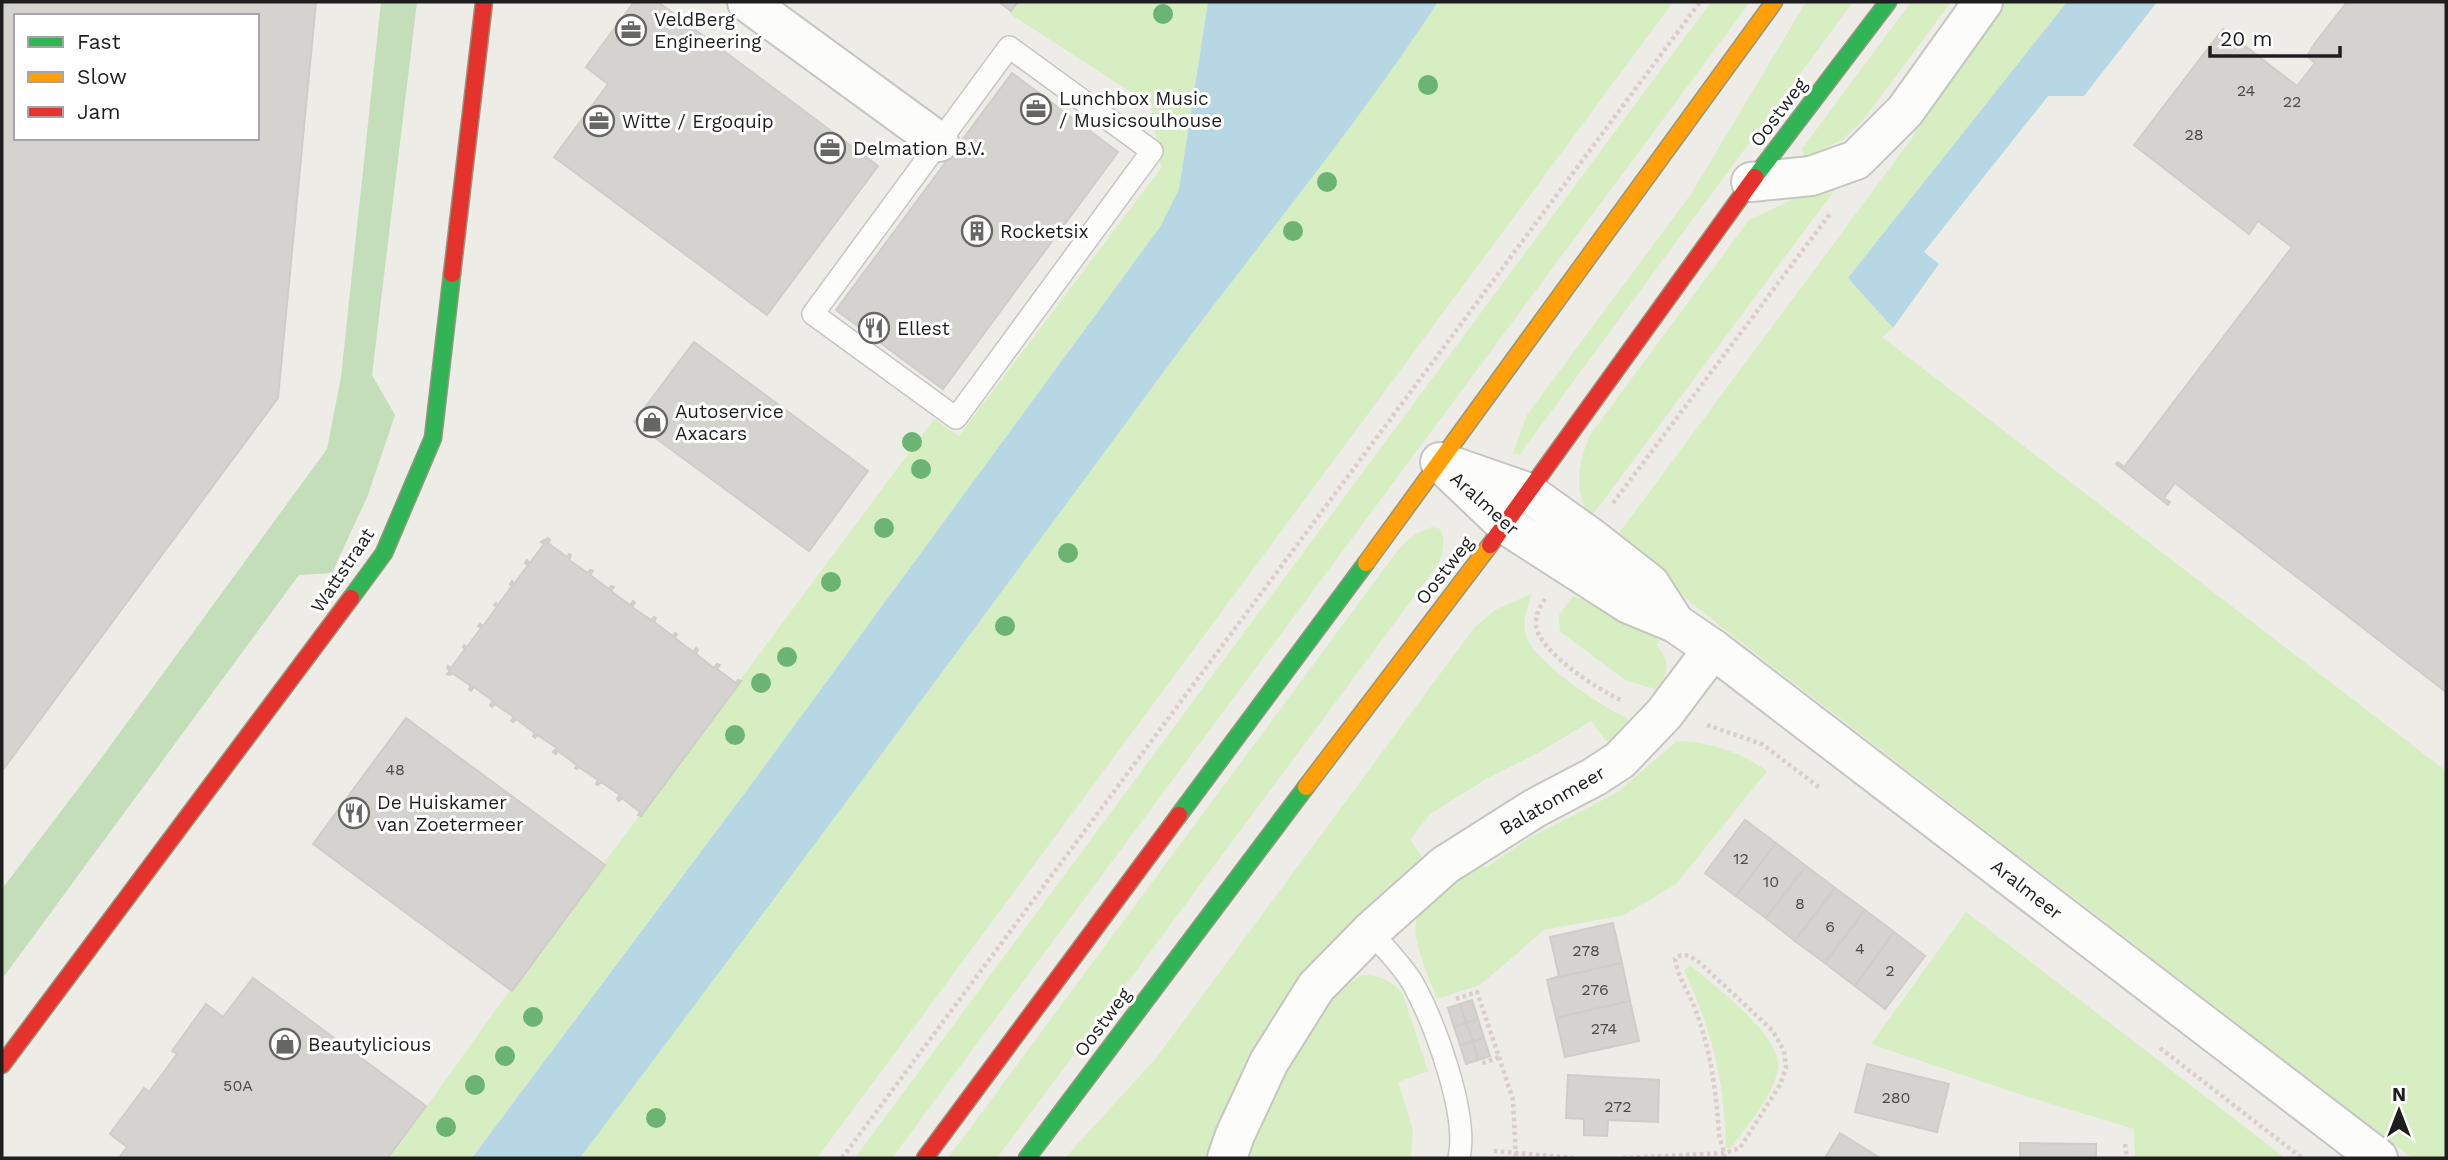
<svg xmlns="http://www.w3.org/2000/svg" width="2448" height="1160" font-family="'Work Sans',sans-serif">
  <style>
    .grass { fill: #d6eec2 }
    .forest { fill: #c4deb9 }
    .water { fill: #b6d7e3 }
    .building { fill: #d5d3cf; stroke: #d0cdc7; stroke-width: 2; fill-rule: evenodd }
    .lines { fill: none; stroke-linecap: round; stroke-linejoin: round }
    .lane-casing { stroke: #c5c5c2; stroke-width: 24 }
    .street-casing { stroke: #c5c5c2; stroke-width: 42 }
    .fast-casing { stroke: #94977e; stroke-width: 19 }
    .slow-casing { stroke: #94977e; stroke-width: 19 }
    .jam-casing { stroke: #94977e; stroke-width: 19 }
    .path { stroke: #dbcdc9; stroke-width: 4.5; stroke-dasharray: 3.5 3.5; stroke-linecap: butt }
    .lane { stroke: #fcfcfb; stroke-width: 21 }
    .street { stroke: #fcfcfb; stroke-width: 38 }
    .fast { stroke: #30b455; stroke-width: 16 }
    .slow { stroke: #ff9f0a; stroke-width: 16 }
    .jam { stroke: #e5322d; stroke-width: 16 }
    .tree { fill: #6bb474 }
    .labels { text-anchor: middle; stroke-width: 6; stroke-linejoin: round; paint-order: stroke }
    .number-label { font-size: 16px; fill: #4c4b4a }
    .poi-label { font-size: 19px; fill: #1e1e1e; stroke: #fff; text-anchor: start }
    .street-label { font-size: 19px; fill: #1e1e1e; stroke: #fff }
  </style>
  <rect width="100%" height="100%" fill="#edece6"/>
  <g class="grass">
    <path d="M1019 2H1208L1179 189 1160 227 750 786 472 1158H390L504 998 934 419 959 436 1161 168 1151 105 1010 14Z"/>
    <path d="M1438 2H1673L817 1158H580C779 894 975 628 1171 362 1260 242 1356 127 1438 2Z"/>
    <path d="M1711 2H1750L892 1158H855Z"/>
    <path d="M1806 2H1853L1519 455 1513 453 1527 415 1691 194Z"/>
    <path d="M1911 2H1951L1863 120 1843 139 1807 158 1804 156 1802 149Z"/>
    <path d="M2007 2H2067L1849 278 1893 328 1882 337 2446 771V1158H2412L1720 626 1614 540 1915 134 1907 126Z"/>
    <path d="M1830 182 1837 184 1834 191 1591 517C1572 492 1579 461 1590 435L1749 220Z"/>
    <path d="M1432 527 1440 529C1446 542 1443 550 1439 563L997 1158H948L1401 546 1417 533Z"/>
    <path d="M1531 594C1528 607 1523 619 1525 632 1530 658 1585 694 1608 708 1616 714 1625 714 1630 723L1610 746 1591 721 1538 753 1486 779 1430 814 1410 840 1424 860 1208 1158H1065L1157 1057 1474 628 1495 610Z"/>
    <path d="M1573 596 1595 605 1659 640 1656 645C1671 660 1668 673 1658 690L1625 680 1560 631 1559 615Z"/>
    <path d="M1677 741C1707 741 1743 753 1767 771L1676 884 1624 915 1544 930 1480 985 1437 999C1430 979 1408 934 1418 915 1423 905 1468 869 1479 860L1485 868 1531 837 1616 793Z"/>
    <path d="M1966 912 2285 1158H2135L2134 1129 2016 1093 1871 1044Z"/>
    <path d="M1690 965C1713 985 1784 1037 1778 1069 1772 1099 1748 1124 1731 1148H1726C1724 1079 1713 1033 1684 970Z"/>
    <path d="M1363 975C1380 975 1393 981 1403 995L1428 1071 1398 1082 1413 1130 1411 1158H1244L1291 1060 1342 986Z"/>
  </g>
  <path class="forest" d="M381 2H417L372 375 395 415 368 495 332 573 299 575 2 979V889L99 761 327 449 341 377Z"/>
  <g class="water">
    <path d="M1208 2H1438C1356 127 1260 242 1171 362 975 628 779 894 580 1158H472L750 786 1160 227 1179 189Z"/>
    <path d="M2067 2H2157L2084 96H2048L1924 252 1939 264 1893 328 1848 278Z"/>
  </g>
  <g class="building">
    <path d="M2 2H316L278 398 2 771ZM16 16H257V138H16Z"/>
    <path d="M634 2H658L878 166 767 315 554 157 608 84 586 67Z"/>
    <path d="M999 2H1018L1011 11Z"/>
    <path d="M2347 2H2446V692L2175 483 2164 498 2170 502 2168 505 2116 464 2118 462 2124 467 2292 247 2258 221 2249 234 2134 145 2223 29 2297 86 2315 63 2307 56 2315 43Z"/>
    <path d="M1012 73 1118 152 943 389 836 310Z"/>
    <path d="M694 342 868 471 809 551 634 422Z"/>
    <path d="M548 538 550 540 548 543 567 557 569 554 571 555 569 560 588 573 590 570 593 571 590 575 609 589 611 586 614 587 611 591 630 605 633 601 635 603 632 607 651 620 654 617 656 618 654 622 673 636 675 633 677 634 675 638 693 652 696 648 698 650 696 654 714 668 717 664 720 665 717 669 736 683 738 680 741 681 641 816 638 815 640 812 622 798 619 801 617 799 620 795 601 782 598 785 596 784 598 780 579 767 577 769 575 768 577 765 558 751 556 754 553 752 557 748 537 735 535 738 533 736 535 733 516 719 513 722 511 721 514 717 495 704 492 707 490 705 493 701 474 687 471 691 469 689 471 686 452 673 450 675 447 674 450 671 447 668 448 666 451 668 465 649 463 647 464 645 467 647 481 628 478 626 480 624 483 626 497 607 494 605 496 603 498 605 512 586 510 584 512 581 514 584 528 565 525 563 527 560 530 563 544 544 541 542Z"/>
    <path d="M406 718 605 865 512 991 313 844Z"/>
    <path d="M1745 820 1776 843 1736 896 1705 873Z"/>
    <path d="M1776 843 1806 866 1766 918 1736 896Z"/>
    <path d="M1806 866 1835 888 1795 941 1766 918Z"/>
    <path d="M1835 888 1865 910 1825 963 1795 941Z"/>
    <path d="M1865 910 1894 932 1855 986 1825 963Z"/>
    <path d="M1613 923 1622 963 1547 980 1559 976 1550 937Z"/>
    <path d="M1894 932 1925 956 1885 1009 1855 986Z"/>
    <path d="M1622 963 1630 1001 1556 1018 1547 980Z"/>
    <path d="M253 978 426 1106 388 1158H119L127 1147 110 1134 112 1131 144 1088 149 1092 177 1054 172 1051 206 1004 223 1017Z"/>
    <path d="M1472 1000 1478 1019 1466 1023 1460 1004Z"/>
    <path d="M1630 1001 1639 1041 1565 1057 1556 1018Z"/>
    <path d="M1460 1004 1466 1023 1454 1027 1448 1008Z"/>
    <path d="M1478 1019 1484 1038 1473 1041 1466 1023Z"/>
    <path d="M1466 1023 1473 1041 1460 1045 1454 1027Z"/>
    <path d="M1484 1038 1490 1056 1478 1060 1473 1041Z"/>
    <path d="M1473 1041 1478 1060 1466 1064 1460 1045Z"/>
    <path d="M1867 1064 1949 1084 1937 1132 1855 1112Z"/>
    <path d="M1568 1075 1659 1080 1658 1122 1608 1120 1607 1136 1584 1135V1119L1566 1118Z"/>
    <path d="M1840 1133 1880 1158H1825Z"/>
    <path d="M2020 1143 2096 1144V1158H2020Z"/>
  </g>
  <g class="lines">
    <g class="lane-casing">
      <g id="lane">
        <path d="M1009 47 1152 151 956 418 813 314Z"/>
        <path d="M1371 931C1384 948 1401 964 1412 982 1434 1021 1469 1114 1459 1158"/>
      </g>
    </g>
    <g class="street-casing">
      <g id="street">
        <path d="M747 2 939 142"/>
        <path d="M1751 182 1811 176 1856 160 1905 111 1983 2"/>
        <path d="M1440 462 1506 525 1629 604 1675 623 1713 649 2378 1158"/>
        <path d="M1452 466 1527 492 1590 537 1650 584 1675 623"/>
        <path d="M1227 1158 1235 1135 1269 1062 1316 987 1371 931 1445 865 1535 808 1594 777 1620 760 1664 714 1713 649"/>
      </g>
    </g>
    <g class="fast-casing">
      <g id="fast">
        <path d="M1755 177 1888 2"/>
        <path d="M351 598 384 553 433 438 452 274"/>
        <path d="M1179 815 1366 563"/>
        <path d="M1027 1158 1306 787"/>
      </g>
    </g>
    <g class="slow-casing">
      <g id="slow">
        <path d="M1366 563 1774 2"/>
        <path d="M1306 787 1490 545"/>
      </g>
    </g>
    <g class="jam-casing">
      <g id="jam">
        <path d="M452 274 484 2"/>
        <path d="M1490 545 1755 177"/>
        <path d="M2 1065 351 598"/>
        <path d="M925 1158 1179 815"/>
      </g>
    </g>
    <g class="path">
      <path d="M1613 503 1830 214"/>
      <path d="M1545 599C1540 606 1535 616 1536 625 1538 651 1598 690 1621 700"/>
      <path d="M1707 725 1762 744 1820 788"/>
      <path d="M1456 999 1477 992 1499 1057 1481 1064"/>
      <path d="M2160 1048 2302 1158"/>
      <path d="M1499 1057 1513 1100 1516 1158"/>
      <path d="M2125 1144 2127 1158"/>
      <path d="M1494 1151 1574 1158"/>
      <path d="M842 1158 1700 2"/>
      <path d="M1623 1158 1725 1153 1740 1148 1780 1085 1786 1068 1784 1051 1773 1031 1700 963C1691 957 1684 951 1675 959 1678 979 1691 995 1697 1014 1711 1053 1716 1092 1719 1132 1719 1141 1725 1149 1724 1158"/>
    </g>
    <use href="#lane" class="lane"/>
    <use href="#street" class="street"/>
    <use href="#fast" class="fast"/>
    <use href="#slow" class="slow"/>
    <use href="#jam" class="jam"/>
  </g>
  <g class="tree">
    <circle cx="1163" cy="14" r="10"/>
    <circle cx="1428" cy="85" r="10"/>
    <circle cx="1327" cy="182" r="10"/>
    <circle cx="1293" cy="231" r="10"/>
    <circle cx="912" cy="442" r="10"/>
    <circle cx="921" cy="469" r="10"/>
    <circle cx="884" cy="528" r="10"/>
    <circle cx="1068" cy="553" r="10"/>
    <circle cx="831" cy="582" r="10"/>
    <circle cx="1005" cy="626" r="10"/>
    <circle cx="787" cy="657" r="10"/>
    <circle cx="761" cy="683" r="10"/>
    <circle cx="735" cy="735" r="10"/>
    <circle cx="533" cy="1017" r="10"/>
    <circle cx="505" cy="1056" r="10"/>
    <circle cx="475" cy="1085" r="10"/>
    <circle cx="656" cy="1118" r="10"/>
    <circle cx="446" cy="1127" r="10"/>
  </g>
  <defs>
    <g id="office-ring" transform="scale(1.575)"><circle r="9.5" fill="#fff" stroke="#666664" stroke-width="1.5"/><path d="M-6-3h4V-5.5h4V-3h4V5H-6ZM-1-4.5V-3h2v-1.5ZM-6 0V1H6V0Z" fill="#666664"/></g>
    <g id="building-ring" transform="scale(1.575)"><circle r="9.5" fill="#fff" stroke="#666664" stroke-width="1.5"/><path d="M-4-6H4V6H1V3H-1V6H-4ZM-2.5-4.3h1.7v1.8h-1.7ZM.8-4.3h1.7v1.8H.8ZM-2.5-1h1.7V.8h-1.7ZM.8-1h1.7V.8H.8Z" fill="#666664"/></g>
    <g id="restaurant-ring" transform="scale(1.575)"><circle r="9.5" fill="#fff" stroke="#666664" stroke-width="1.5"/><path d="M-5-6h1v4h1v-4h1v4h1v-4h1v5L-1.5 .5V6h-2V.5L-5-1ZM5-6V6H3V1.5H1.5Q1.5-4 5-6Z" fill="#666664"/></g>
    <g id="shop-ring" transform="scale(1.575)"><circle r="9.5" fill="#fff" stroke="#666664" stroke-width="1.5"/><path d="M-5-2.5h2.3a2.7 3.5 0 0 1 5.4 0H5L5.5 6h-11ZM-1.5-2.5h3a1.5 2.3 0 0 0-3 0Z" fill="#666664"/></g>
  </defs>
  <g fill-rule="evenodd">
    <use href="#office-ring" x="631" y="30"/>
    <use href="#office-ring" x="1036" y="109"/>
    <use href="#office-ring" x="599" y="121"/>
    <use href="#office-ring" x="830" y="148"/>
    <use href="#building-ring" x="977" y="231"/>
    <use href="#restaurant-ring" x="874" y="328"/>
    <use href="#shop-ring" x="652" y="422"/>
    <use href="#restaurant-ring" x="354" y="813"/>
    <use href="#shop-ring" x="285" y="1044"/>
  </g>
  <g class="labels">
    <g class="number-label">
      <text x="2246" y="96">24</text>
      <text x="2292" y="107">22</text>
      <text x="2194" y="140">28</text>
      <text x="395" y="775">48</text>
      <text x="1741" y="864">12</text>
      <text x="1771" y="887">10</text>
      <text x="1800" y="909">8</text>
      <text x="1830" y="932">6</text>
      <text x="1860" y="954">4</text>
      <text x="1586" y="956">278</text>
      <text x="1890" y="976">2</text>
      <text x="1595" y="995">276</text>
      <text x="1604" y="1034">274</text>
      <text x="238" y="1091">50A</text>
      <text x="1896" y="1103">280</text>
      <text x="1618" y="1112">272</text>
    </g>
    <g class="poi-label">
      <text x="654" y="26">VeldBerg<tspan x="654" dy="22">Engineering</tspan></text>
      <text x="1059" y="105">Lunchbox Music<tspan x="1059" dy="22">/ Musicsoulhouse</tspan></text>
      <text x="622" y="128">Witte / Ergoquip</text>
      <text x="853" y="155">Delmation B.V.</text>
      <text x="1000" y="238">Rocketsix</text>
      <text x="897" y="335">Ellest</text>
      <text x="675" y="418">Autoservice<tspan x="675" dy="22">Axacars</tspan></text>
      <text x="377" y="809">De Huiskamer<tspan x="377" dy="22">van Zoetermeer</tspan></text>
      <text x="308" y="1051">Beautylicious</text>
    </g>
    <g class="street-label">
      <text transform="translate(1778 112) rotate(-53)" y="7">Oostweg</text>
      <text transform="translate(1485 503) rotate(42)" y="7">Aralmeer</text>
      <text transform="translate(342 570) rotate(-56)" y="7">Wattstraat</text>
      <text transform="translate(1444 570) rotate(-52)" y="7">Oostweg</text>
      <text transform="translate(1552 800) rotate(-30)" y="7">Balatonmeer</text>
      <text transform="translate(2027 889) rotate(38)" y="7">Aralmeer</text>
      <text transform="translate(1102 1022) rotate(-53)" y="7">Oostweg</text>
    </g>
  </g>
  <rect width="2448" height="1160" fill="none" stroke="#1e1e1e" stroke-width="7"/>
  <rect x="14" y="14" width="245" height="126" fill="#ffffff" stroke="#a5a5a5" stroke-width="2"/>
  <rect x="28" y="37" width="35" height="10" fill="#30b455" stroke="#a5a5a5" stroke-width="2"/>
  <text x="77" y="49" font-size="21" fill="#1e1e1e">Fast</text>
  <rect x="28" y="72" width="35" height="10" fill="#ff9f0a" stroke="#a5a5a5" stroke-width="2"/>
  <text x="77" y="84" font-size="21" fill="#1e1e1e">Slow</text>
  <rect x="28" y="107" width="35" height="10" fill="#e5322d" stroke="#a5a5a5" stroke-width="2"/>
  <text x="77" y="119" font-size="21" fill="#1e1e1e">Jam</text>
  <g transform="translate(2399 1111)" stroke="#ffffff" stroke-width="5" paint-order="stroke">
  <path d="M0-5L12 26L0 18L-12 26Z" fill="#1e1e1e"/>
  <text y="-10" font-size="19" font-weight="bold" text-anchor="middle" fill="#1e1e1e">N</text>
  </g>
  <path d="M2210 46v10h130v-10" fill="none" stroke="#1e1e1e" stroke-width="3.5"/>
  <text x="2220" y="46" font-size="21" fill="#1e1e1e" stroke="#ffffff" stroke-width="5" paint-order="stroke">20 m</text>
</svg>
